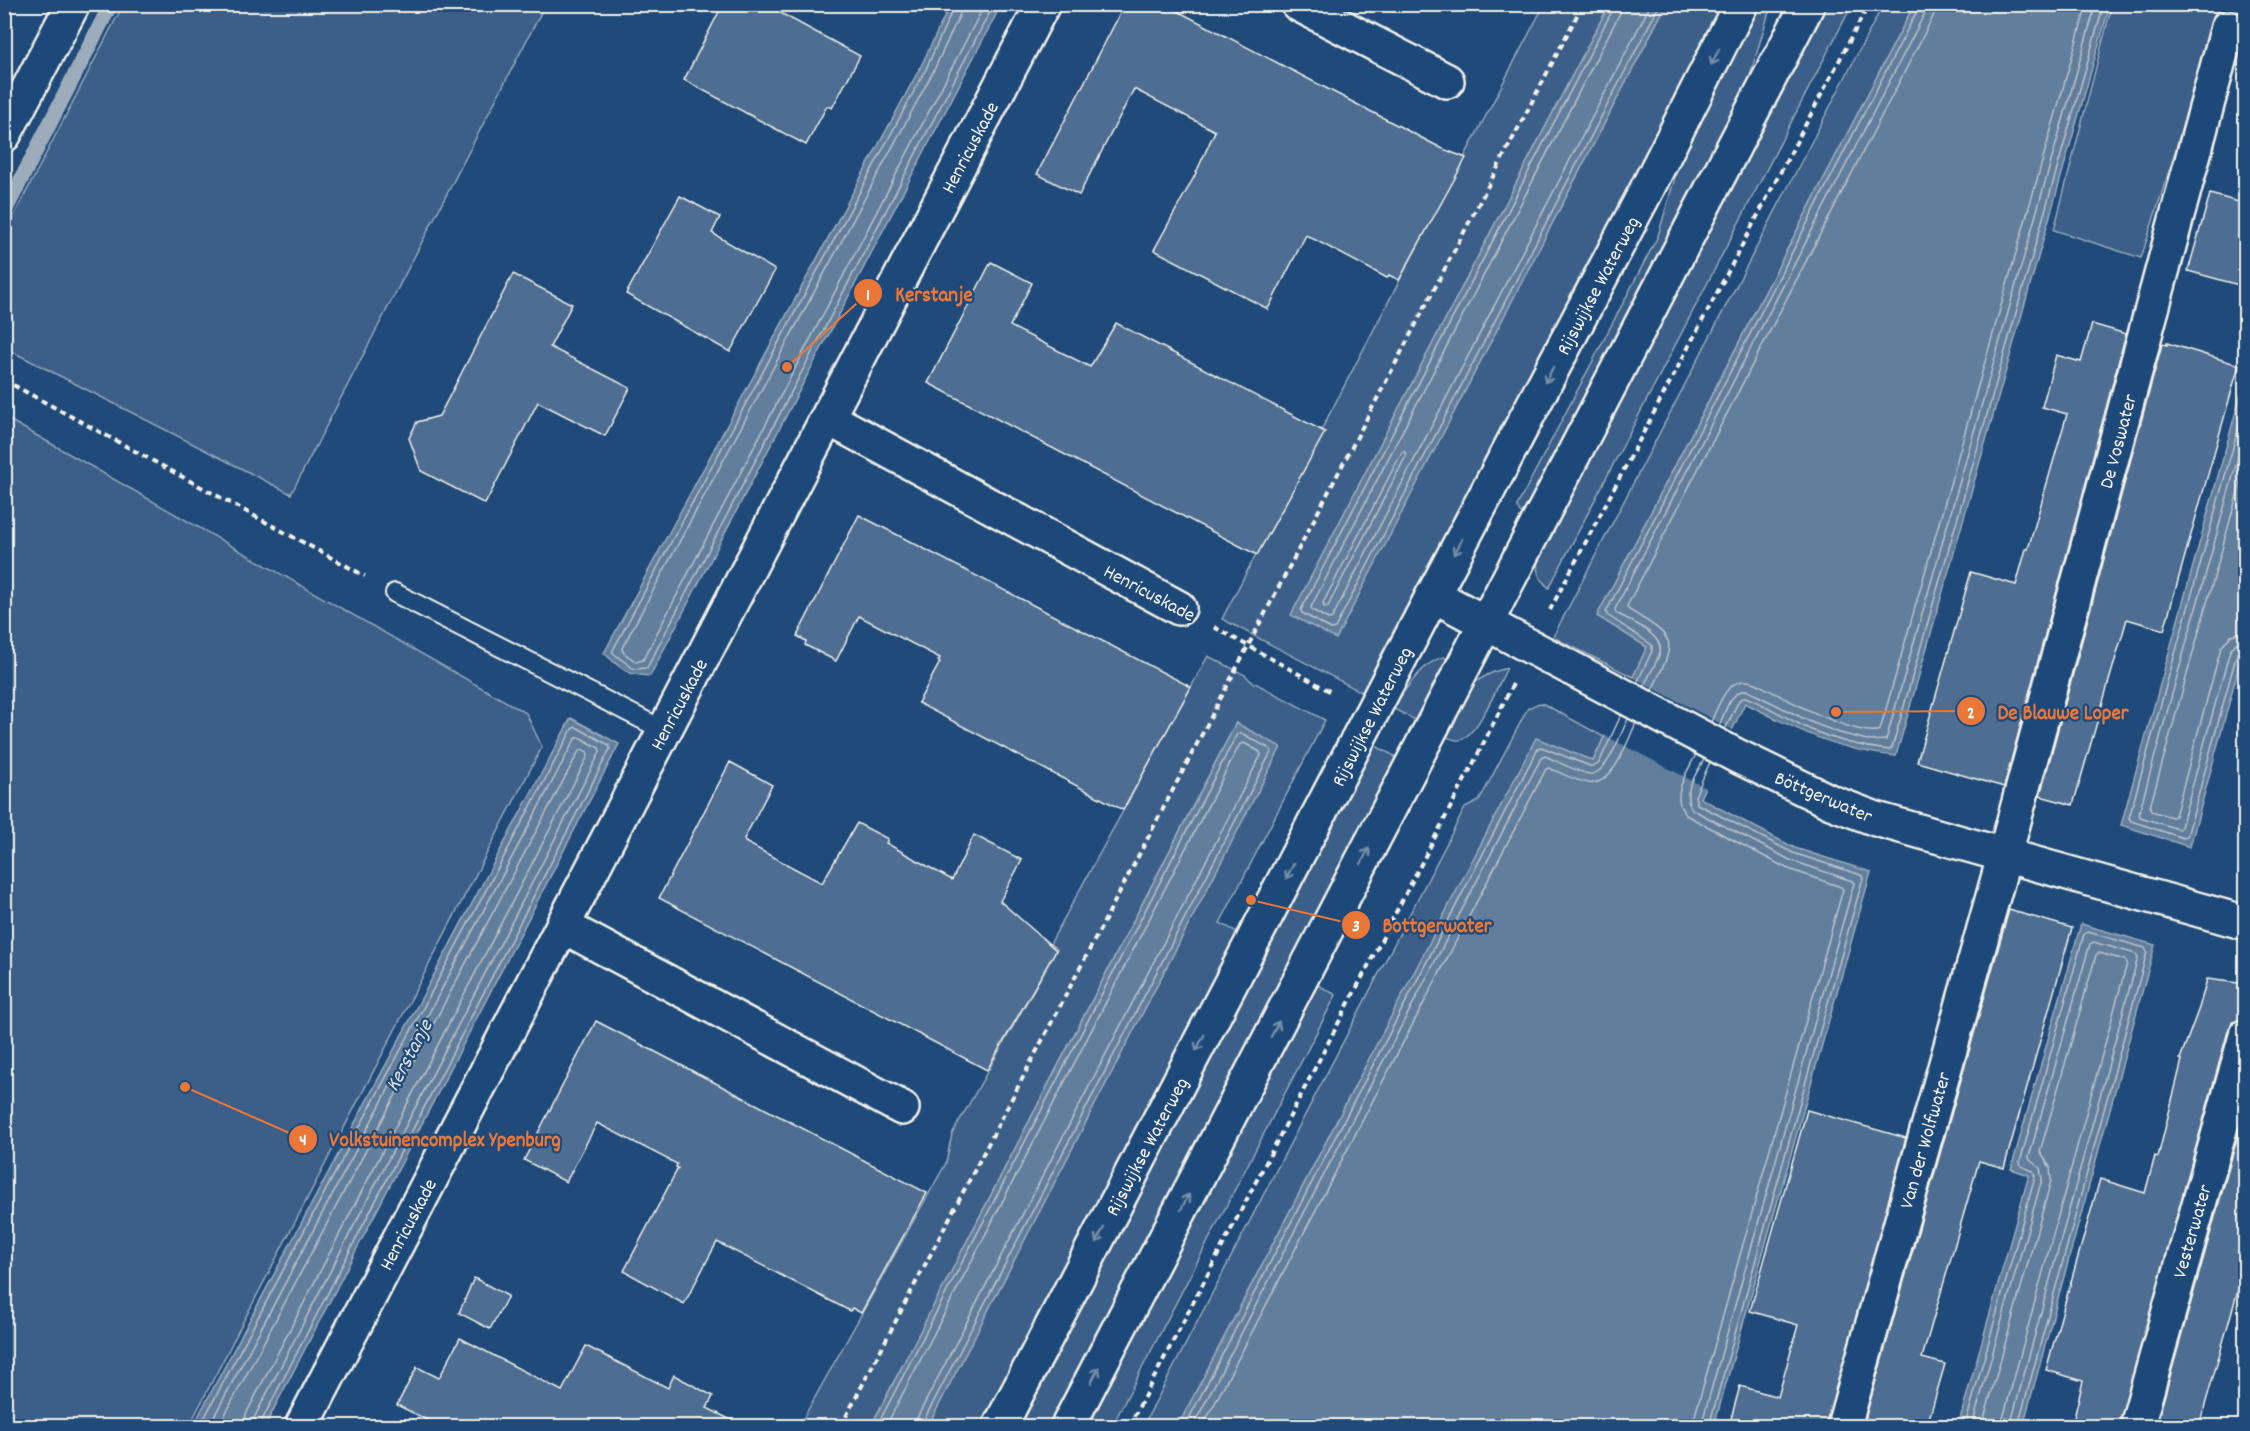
<svg xmlns="http://www.w3.org/2000/svg" width="2250" height="1431" font-family="Dekko,sans-serif">
  <style>
    .green { fill: #3a5f88; stroke: #97a8b8; stroke-width: 1.5 }
    .water { fill: #627e9d; stroke: #9cacbb; stroke-width: 1.5 }
    .pier { fill: #1f4a7a }
    .lines { fill: none; stroke-linecap: round; stroke-linejoin: round }
    .shore { stroke: #bac3ca; stroke-width: 1.5 }
    .stream { stroke: #9cacbb; stroke-width: 15 }
    .building { fill: #4d6e92; stroke: #f4f1e8; stroke-width: 1.5 }
    .lane-casing { stroke: #f4f1e8; stroke-width: 22 }
    .street-casing { stroke: #f4f1e8; stroke-width: 38 }
    .secondary-casing { stroke: #f4f1e8; stroke-width: 38 }
    .path { stroke: #f4f1e8; stroke-width: 4; stroke-dasharray: 6 4.5; stroke-linecap: butt }
    .lane { stroke: #1f4a7a; stroke-width: 18 }
    .street { stroke: #1f4a7a; stroke-width: 33 }
    .secondary { stroke: #1f4a7a; stroke-width: 33 }
    .oneway { stroke: #748da6 }
    .labels { text-anchor: middle; stroke-width: 4.5; stroke-linejoin: round; paint-order: stroke }
    .street-label { font-size: 20px; fill: #f4f1e8; stroke: #1f4a7a }
    .water-label { font-size: 21px; font-style: italic; fill: #dee0dd; stroke: #1f4a7a }
    .leader { fill: none; stroke: #ea7738; stroke-width: 2 }
    .callout-dot { fill: #ea7738; stroke: #1f4a7a; stroke-width: 2 }
    .mark-label { font-size: 18px; text-anchor: middle; font-weight: bold; fill: #fff }
    .callout-label { font-size: 21px; text-anchor: middle; font-weight: bold; fill: #ea7738; stroke: #1f4a7a; stroke-width: 4.5; stroke-linejoin: round; paint-order: stroke }
  </style>
  <rect width="100%" height="100%" fill="#1f4a7a"/>
  <filter id="ink" filterUnits="userSpaceOnUse"><feTurbulence type="fractalNoise" baseFrequency=".0167" numOctaves="2"/><feDisplacementMap in="SourceGraphic" scale="12" xChannelSelector="R" yChannelSelector="G"/><feConvolveMatrix kernelMatrix="1 2 1 2 8 2 1 2 1" color-interpolation-filters="sRGB"/></filter>
  <g filter="url(#ink)">
    <g class="green">
      <path d="M123 5H545L291 494 5 348V233Z"/>
      <path d="M1544 5H1609L1292 614 1336 638 1666 5H1726L1367 695 1222 619Z"/>
      <path d="M1752 5H1771L1740 109 1524 514 1520 512 1517 506 1658 236 1691 122Z"/>
      <path d="M1821 5H1852L1549 588C1534 575 1537 566 1539 548Z"/>
      <path d="M1883 5H1914L1597 616 1647 647 1633 677 1553 637Z"/>
      <path d="M2112 5H2217L2175 152 2141 258 2054 230Z"/>
      <path d="M4 417 526 713 542 747 189 1426H5Z"/>
      <path d="M1208 656 1245 675 1251 681 1325 720 1220 923 1243 935 988 1426H928L1280 748 1236 723 871 1426H799L946 1163 952 1134 1057 949 1050 944Z"/>
      <path d="M1444 657 1451 663 1421 723 1392 708C1404 692 1424 660 1444 657Z"/>
      <path d="M1507 668C1498 685 1478 735 1460 740 1453 741 1448 737 1442 735 1461 701 1465 678 1507 668Z"/>
      <path d="M1539 703 1544 704 1604 737 1593 761 1536 739 1178 1426H1143L1465 808 1479 801 1528 708Z"/>
      <path d="M1370 743 1402 760 1055 1426H1014Z"/>
      <path d="M1313 982 1336 995 1112 1426H1082Z"/>
    </g>
    <g class="water">
      <path d="M950 5H1001L650 676C625 675 622 669 604 653L921 66Z"/>
      <path d="M1609 5H1666L1336 639 1291 615Z"/>
      <path d="M1914 5H2110L1896 756C1838 751 1795 729 1745 703L1700 798 1795 848 1871 872 1714 1426H1178L1536 738 1593 761 1647 647 1597 616Z"/>
      <path d="M2245 379V644L2190 847 2121 825Z"/>
      <path d="M571 718 619 744 265 1426H193Z"/>
      <path d="M1236 723 1281 747 928 1426H871Z"/>
      <path d="M2081 924 2155 945 2023 1426H1958L2029 1175 2011 1169Z"/>
    </g>
    <path class="pier" d="M1630 676 1735 731 1708 789 1602 734Z"/>
    <g class="lines">
      <g class="shore">
        <path d="M955 4 926 69 613 650V653L634 669 647 668 994 4"/>
        <path d="M963 4 961 12 933 72 622 648 623 652 636 662 643 660 985 4"/>
        <path d="M1614 4 1613 9 1301 610 1302 613 1331 629 1335 628 1660 4"/>
        <path d="M1621 4 1620 13 1311 607 1312 610 1328 619 1332 618 1651 4"/>
        <path d="M2246 401 2129 818 2131 821 2183 838 2187 837 2237 653 2240 649 2246 648"/>
        <path d="M2246 429 2139 813 2140 817 2178 829 2181 827 2230 651 2236 643 2246 641"/>
        <path d="M1402 452H1405L1406 456 1328 606 1324 607 1323 603Z"/>
        <path d="M2246 463 2150 807 2151 811 2172 817 2175 816 2221 648 2231 635 2246 632"/>
        <path d="M1637 683 1652 651V645L1607 615 1606 612 1918 9 1919 4"/>
        <path d="M1644 686C1649 675 1657 663 1660 652 1664 635 1629 620 1616 613L1615 609 1925 13 1927 4"/>
        <path d="M1652 690C1677 638 1678 640 1628 609L1627 606 1933 17 1936 4"/>
        <path d="M1711 722C1720 702 1728 673 1756 683 1778 695 1858 739 1880 730L2087 4"/>
        <path d="M1719 726C1725 713 1729 692 1746 690L1813 723 1840 733 1871 741 1886 740 2096 4"/>
        <path d="M1725 730 1739 700 1746 697C1768 706 1788 719 1809 729 1834 740 1862 747 1889 750L1892 748 2104 4"/>
        <path d="M200 1426 572 729 576 727 609 745 610 749 261 1422 260 1426"/>
        <path d="M209 1426 575 739 579 737 599 748 600 752 254 1418 253 1426"/>
        <path d="M219 1426 579 751 583 750 587 752 588 756 246 1414 244 1426"/>
        <path d="M877 1426 1237 734 1241 733 1270 749 1271 752 923 1422V1426"/>
        <path d="M886 1426 1240 744 1244 743 1260 752 1261 755 917 1418 915 1426"/>
        <path d="M1185 1426 1538 748 1541 747 1590 766H1595L1599 763 1621 715"/>
        <path d="M1193 1426 1541 758 1545 756C1559 762 1574 771 1589 774 1607 777 1621 732 1628 719"/>
        <path d="M1203 1426 1546 769 1549 768C1561 773 1576 781 1589 783 1614 786 1627 741 1636 723"/>
        <path d="M1692 1426 1843 889 1841 887 1786 868 1686 815C1669 796 1687 773 1696 754"/>
        <path d="M1701 1426 1854 883 1852 881 1790 860 1693 810C1679 795 1697 774 1704 759"/>
        <path d="M1709 1426 1863 878 1861 875 1793 853 1697 804 1695 796 1710 762"/>
        <path d="M1965 1426 2035 1177 2033 1171 2021 1166 2020 1162 2084 934 2088 932 2145 948 2147 952 2018 1426"/>
        <path d="M1972 1426 2042 1179 2040 1168 2030 1160 2029 1157 2090 944 2093 942 2136 954 2138 957 2010 1426"/>
        <path d="M1982 1426 2051 1181 2050 1167 2040 1152 2096 955 2099 953 2125 960 2127 963 2001 1426"/>
      </g>
      <path class="stream" d="M4 213 111 4"/>
    </g>
    <g class="building">
      <path d="M723 4H764L860 56 832 108 827 106 806 145 684 80Z"/>
      <path d="M1125 4H1164L1443 149 1466 158 1399 280 1389 275 1387 278 1306 235 1268 309 1154 250 1194 177 1215 131 1134 89 1079 195 1037 174Z"/>
      <path d="M2210 194 2246 204V287L2188 271Z"/>
      <path d="M680 196 720 217 712 233 775 270 730 352 626 294Z"/>
      <path d="M991 262 1032 283 1010 326 1090 367 1116 323 1325 432 1257 555 928 383Z"/>
      <path d="M513 274 572 304 550 347 630 388 605 436 538 402 485 504 421 471 409 438 417 422 439 416Z"/>
      <path d="M2092 324 2126 334 2004 787 1917 762 1971 572 2016 585 2026 549H2028L2067 414 2042 407 2056 355 2081 362Z"/>
      <path d="M2167 343 2239 365 2164 630 2127 619 2073 805 2040 796 2162 344 2167 345Z"/>
      <path d="M859 515 1191 687 1123 810 918 703 940 662 938 661 940 658 859 616 836 661 805 645 806 641 797 636Z"/>
      <path d="M730 762 772 785 744 839 745 842 822 883 857 823 888 839 886 843 952 880 974 835 1022 860 1000 901 1056 950 987 1070 659 898Z"/>
      <path d="M2009 910 2072 928 2004 1168 1979 1161 1922 1358 1945 1364 1927 1426H1863Z"/>
      <path d="M2207 979 2246 984V1018L2233 1022 2228 1031 2119 1426H2072L2083 1381 2046 1370 2100 1179 2145 1193 2155 1156 2158 1157 2182 1060 2180 1059 2199 1008Z"/>
      <path d="M596 1021 927 1193 861 1313 852 1308 850 1311 717 1242 684 1304 624 1271 678 1168 676 1167 677 1164 597 1123 566 1182 524 1160Z"/>
      <path d="M2246 1107V1262L2199 1426H2156Z"/>
      <path d="M1807 1110 1906 1138 1826 1426H1729L1740 1386 1778 1397 1798 1325 1750 1311Z"/>
      <path d="M474 1278 508 1296 490 1329 459 1313Z"/>
      <path d="M460 1338 562 1391 586 1346 668 1388 674 1375 713 1396 707 1408 743 1426H439L397 1405 417 1367 439 1378Z"/>
    </g>
    <g class="lines">
      <g class="lane-casing">
        <path id="lane" d="M395 593 665 731"/>
      </g>
      <g class="street-casing">
        <g id="street">
          <path d="M1298 4 1447 81"/>
          <path d="M4 135 73 4"/>
          <path d="M828 418 1179 608"/>
          <path d="M1433 595 1735 755 1831 802 1876 819 2246 923"/>
          <path d="M563 926 902 1108"/>
          <path d="M302 1426 1043 4"/>
          <path d="M1844 1426 2005 854 2228 27"/>
          <path d="M2137 1426 2246 1036"/>
        </g>
      </g>
      <g class="secondary-casing">
        <g id="secondary">
          <path d="M1000 1426 1433 595 1645 193 1741 4"/>
          <path d="M1068 1426 1808 4"/>
        </g>
      </g>
      <g class="path">
        <path d="M4 380 365 576"/>
        <path d="M1550 610 1869 4"/>
        <path d="M1214 627 1333 693"/>
        <path d="M841 1426 1583 4"/>
        <path d="M1129 1426 1473 764 1513 684"/>
      </g>
      <use href="#lane" class="lane"/>
      <use href="#street" class="street"/>
      <use href="#secondary" class="secondary"/>
    </g>
    <defs><path id="oneway-shaft" d="M-6 0H5M1.5-3L5.5 0L1.5 3" fill="none" stroke-width="1.6" stroke-linecap="round" stroke-linejoin="round" transform="scale(1.5)"/></defs>
    <g class="oneway">
      <use href="#oneway-shaft" transform="translate(1715 57) rotate(117)"/>
      <use href="#oneway-shaft" transform="translate(1549 375) rotate(118)"/>
      <use href="#oneway-shaft" transform="translate(1458 547) rotate(118)"/>
      <use href="#oneway-shaft" transform="translate(1365 856) rotate(-63)"/>
      <use href="#oneway-shaft" transform="translate(1290 871) rotate(118)"/>
      <use href="#oneway-shaft" transform="translate(1275 1029) rotate(-63)"/>
      <use href="#oneway-shaft" transform="translate(1200 1043) rotate(118)"/>
      <use href="#oneway-shaft" transform="translate(1185 1202) rotate(-63)"/>
      <use href="#oneway-shaft" transform="translate(1100 1235) rotate(118)"/>
      <use href="#oneway-shaft" transform="translate(1095 1375) rotate(-63)"/>
    </g>
  </g>
  <g class="labels">
    <g class="street-label">
      <text transform="translate(969 147) rotate(-62)" y="7">Henricuskade</text>
      <text transform="translate(1597 285) rotate(-62)" y="7">Rijswijkse Waterweg</text>
      <text transform="translate(2117 441) rotate(-75)" y="7">De Voswater</text>
      <text transform="translate(1150 592) rotate(28)" y="7">Henricuskade</text>
      <text transform="translate(678 704) rotate(-62)" y="7">Henricuskade</text>
      <text transform="translate(1371 716) rotate(-63)" y="7">Rijswijkse Waterweg</text>
      <text transform="translate(1824 796) rotate(23)" y="7">Böttgerwater</text>
      <text transform="translate(1924 1140) rotate(-74)" y="7">Van der Wolfwater</text>
      <text transform="translate(1146 1146) rotate(-62)" y="7">Rijswijkse Waterweg</text>
      <text transform="translate(407 1224) rotate(-62)" y="7">Henricuskade</text>
      <text transform="translate(2191 1231) rotate(-74)" y="7">Vesterwater</text>
    </g>
    <g class="water-label">
      <text transform="translate(408 1055) rotate(-62)" y="7">Kerstanje</text>
    </g>
  </g>
  <path class="leader" d="M787 367L868 293M1836 712L1971 711M1251 900L1356 925M185 1087L303 1139"/>
  <g class="callout-dot">
    <circle cx="787" cy="367" r="6"/>
    <circle cx="1836" cy="712" r="6"/>
    <circle cx="1251" cy="900" r="6"/>
    <circle cx="185" cy="1087" r="6"/>
    <circle cx="868" cy="293" r="15"/>
    <circle cx="1971" cy="711" r="15"/>
    <circle cx="1356" cy="925" r="15"/>
    <circle cx="303" cy="1139" r="15"/>
  </g>
  <g class="mark-label">
    <text x="868" y="300">1</text>
    <text x="1971" y="718">2</text>
    <text x="1356" y="931">3</text>
    <text x="303" y="1145">4</text>
  </g>
  <g class="callout-label">
    <text x="934" y="301">Kerstanje</text>
    <text x="2063" y="719">De Blauwe Loper</text>
    <text x="1437" y="932">Bottgerwater</text>
    <text x="445" y="1146">Volkstuinencomplex Ypenburg</text>
  </g>
  <rect width="2250" height="1431" fill="none" stroke="#1f4a7a" stroke-width="24"/>
  <rect x="12" y="12" width="2226" height="1407" fill="none" stroke="#f4f1e8" stroke-width="2" filter="url(#ink)"/>
</svg>
